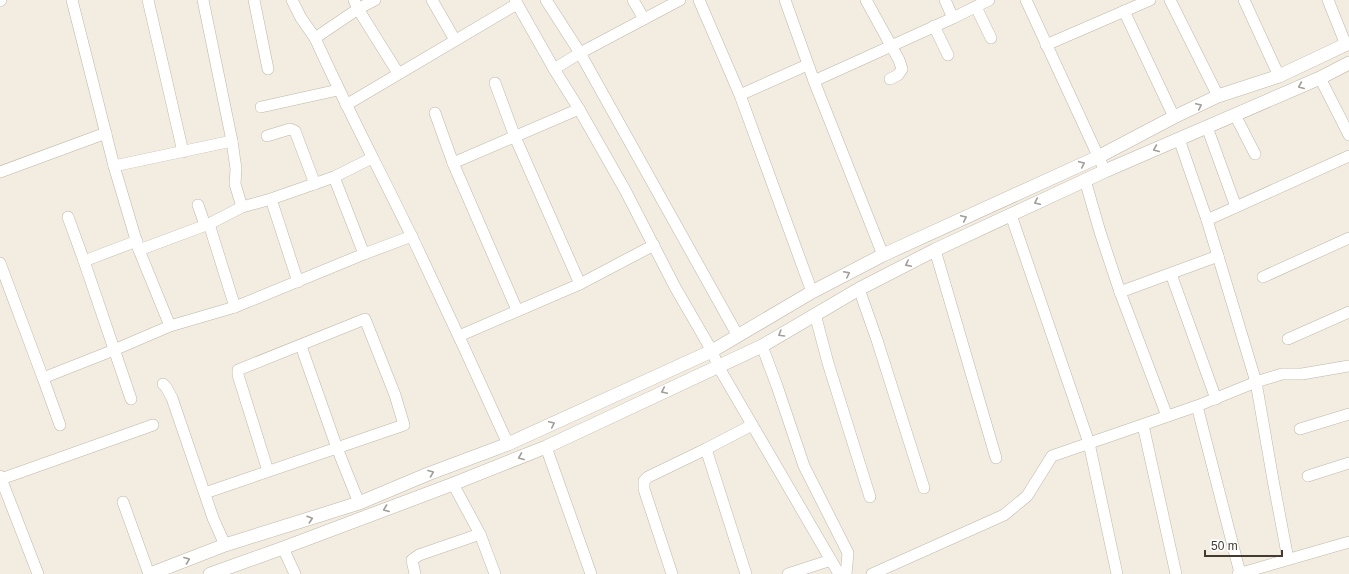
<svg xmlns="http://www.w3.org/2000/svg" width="1349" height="574" font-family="Arial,sans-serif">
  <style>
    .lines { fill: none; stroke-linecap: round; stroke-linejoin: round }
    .minor-casing { stroke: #c0b6a7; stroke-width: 12 }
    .tertiary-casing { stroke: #c0b6a7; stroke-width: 14 }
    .minor { stroke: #fff; stroke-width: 11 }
    .tertiary { stroke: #fff; stroke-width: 13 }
    .oneway { stroke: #a19d98 }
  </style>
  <rect width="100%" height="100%" fill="#f2ece1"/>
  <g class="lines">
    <g class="minor-casing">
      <g id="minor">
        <path d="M72 0 114 166 139 250 170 326"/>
        <path d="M148 0 183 152"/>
        <path d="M203 0 232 141 236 169 235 184 242 207"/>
        <path d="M254 0 268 69"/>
        <path d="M292 0 301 18 315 38 358 9 375 0"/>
        <path d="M354 0 358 9 398 73"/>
        <path d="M432 0 455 40"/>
        <path d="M515 0 554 69 579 109 625 190 675 287 712 351 718 366 839 574"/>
        <path d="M546 0 580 53 738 336"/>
        <path d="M633 0 644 19"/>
        <path d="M699 0 740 95 812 292"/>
        <path d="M785 0 814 81 883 255"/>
        <path d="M866 0 899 60 902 69 898 75 890 79"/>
        <path d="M945 0 953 18"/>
        <path d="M1026 0 1105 171"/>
        <path d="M1170 0 1218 96"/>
        <path d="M1244 0 1279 76"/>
        <path d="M1328 0 1346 45"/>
        <path d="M0 1 1 0"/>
        <path d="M976 7 991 38"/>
        <path d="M1124 11 1174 117"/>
        <path d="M934 26 948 55"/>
        <path d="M315 38C345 105 380 171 412 237 445 306 477 375 508 444"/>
        <path d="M1046 45 1150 0"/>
        <path d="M554 69 580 53 680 0"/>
        <path d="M1320 78 1349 135"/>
        <path d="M814 81 953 18 989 0"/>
        <path d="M495 83 515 137 580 284"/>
        <path d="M740 95 807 65"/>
        <path d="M346 105 517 4"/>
        <path d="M261 107 338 90"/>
        <path d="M435 113 453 163 517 310"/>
        <path d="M1235 115 1255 154"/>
        <path d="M1207 127 1236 207"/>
        <path d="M267 136 290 129 295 131 315 184"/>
        <path d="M1179 139 1207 220 1349 156"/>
        <path d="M453 163 579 109"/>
        <path d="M114 166 232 141"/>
        <path d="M0 172 106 133"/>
        <path d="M334 177 364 254"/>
        <path d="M1085 180 1100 232 1120 292 1218 256 1256 382 1282 374H1302L1349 366"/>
        <path d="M271 199 298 282"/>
        <path d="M198 205 205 225"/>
        <path d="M1011 215 1089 443 1117 574"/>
        <path d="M68 217 84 261 131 399"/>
        <path d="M1207 220 1218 256"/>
        <path d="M209 224 235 307"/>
        <path d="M139 250 209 224 242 207 271 199 334 177 372 158"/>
        <path d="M935 250 996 458"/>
        <path d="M84 261 137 241"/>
        <path d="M0 263 43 378 114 350 170 326 235 307 364 254 412 236"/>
        <path d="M1171 274 1216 399"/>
        <path d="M1263 277 1349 238"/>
        <path d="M859 289 877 340 924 488"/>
        <path d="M1120 292 1167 416"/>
        <path d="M815 314 828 363 870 497"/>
        <path d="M459 336 580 284 654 245"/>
        <path d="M1288 339 1349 312"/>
        <path d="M301 346 337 448 359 503"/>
        <path d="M762 346 777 386 804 466 848 553 846 574"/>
        <path d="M43 378 60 425"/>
        <path d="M163 384 166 387 172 398 213 518 225 545"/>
        <path d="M1197 406 1240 573"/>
        <path d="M1143 425 1176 574"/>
        <path d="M1300 429 1349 414"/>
        <path d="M546 447 591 574"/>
        <path d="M706 449 746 574"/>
        <path d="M0 476 38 574"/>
        <path d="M1308 476 1349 463"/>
        <path d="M1 479 153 425"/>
        <path d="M453 484 480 534 495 574"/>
        <path d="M205 493 404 425 395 395 365 319 238 370V375L268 471"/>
        <path d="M123 502 149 574"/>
        <path d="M283 548 295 574"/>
        <path d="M415 574 412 560 419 555 480 534"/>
        <path d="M672 574 644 489V481L648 477 706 449 752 425"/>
        <path d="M788 574 831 560"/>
        <path d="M872 574 1004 515 1027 496 1052 456 1197 406 1256 382 1273 480 1288 559"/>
        <path d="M1238 574 1349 542"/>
      </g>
    </g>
    <g class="tertiary-casing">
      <g id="tertiary">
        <path d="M150 574 225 545 359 503 428 474 508 444 712 351 812 292 883 255 1098 157 1174 117 1218 96 1279 76 1349 43"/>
        <path d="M210 574 283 548 453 484 546 447 762 346 859 289 935 250 1105 171 1320 78 1349 63"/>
      </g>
    </g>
    <use href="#minor" class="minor"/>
    <use href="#tertiary" class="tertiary"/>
  </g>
  <defs><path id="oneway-chevron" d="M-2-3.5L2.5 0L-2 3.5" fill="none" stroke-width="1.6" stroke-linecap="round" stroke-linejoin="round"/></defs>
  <g class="oneway">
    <use href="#oneway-chevron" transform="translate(1301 86) rotate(157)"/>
    <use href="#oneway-chevron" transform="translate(1199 106) rotate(-25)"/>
    <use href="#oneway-chevron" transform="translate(1156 149) rotate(157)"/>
    <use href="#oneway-chevron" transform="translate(1082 164) rotate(-25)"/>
    <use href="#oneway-chevron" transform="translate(1037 202) rotate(155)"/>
    <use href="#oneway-chevron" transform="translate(964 218) rotate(-25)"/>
    <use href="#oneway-chevron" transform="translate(908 264) rotate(153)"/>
    <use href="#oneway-chevron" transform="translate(847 274) rotate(-27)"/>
    <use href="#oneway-chevron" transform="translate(781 334) rotate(149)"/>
    <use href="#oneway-chevron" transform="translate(664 391) rotate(155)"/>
    <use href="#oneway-chevron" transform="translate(552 424) rotate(-25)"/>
    <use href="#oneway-chevron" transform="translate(521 457) rotate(158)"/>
    <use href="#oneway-chevron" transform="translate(431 473) rotate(-21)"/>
    <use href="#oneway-chevron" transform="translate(386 509) rotate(159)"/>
    <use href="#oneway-chevron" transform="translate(310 519) rotate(-18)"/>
    <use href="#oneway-chevron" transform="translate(187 560) rotate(-21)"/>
  </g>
  <path d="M1205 550v6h77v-6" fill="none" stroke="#433b32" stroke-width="2"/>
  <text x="1211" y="550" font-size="12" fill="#433b32" stroke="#ffffff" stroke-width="3" paint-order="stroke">50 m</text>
</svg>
